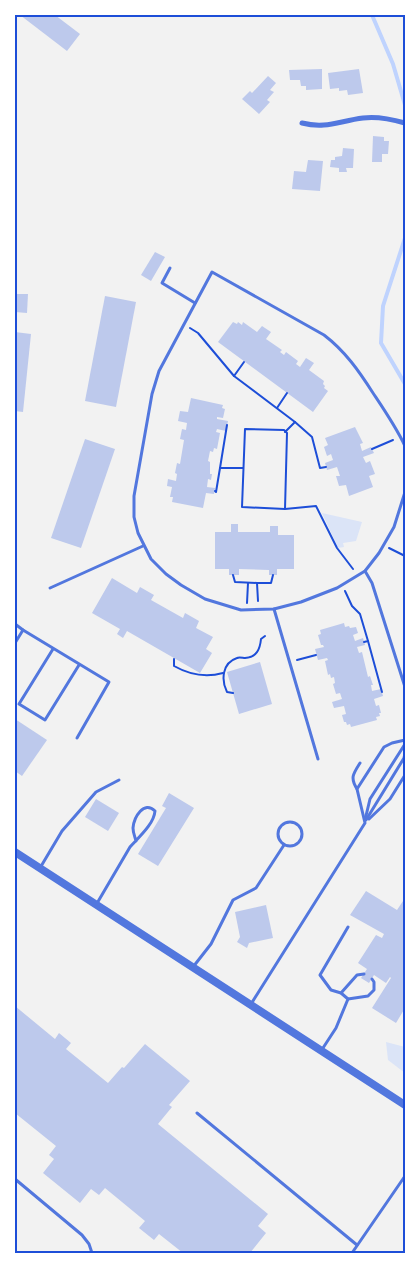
<svg xmlns="http://www.w3.org/2000/svg" width="420" height="1268" font-family="Roboto,sans-serif">
  <style>
    .green { fill: #dbe4f7 }
    .lines { fill: none; stroke-linecap: round; stroke-linejoin: round }
    .stream { stroke: #bfd3fe; stroke-width: 4 }
    .building { fill: #bdc9ec }
    .path { stroke: #1d4ed8; stroke-width: 2 }
    .service { stroke: #5277de; stroke-width: 3 }
    .minor { stroke: #5277de; stroke-width: 5 }
    .tertiary { stroke: #5277de; stroke-width: 8 }
    .neatline { fill: none; stroke: #1d4ed8; stroke-width: 2 }
  </style>
  <rect width="100%" height="100%" fill="#f2f2f2"/>
  <g class="green">
    <path d="M322 513 362 522 356 541 343 543 344 547 338 548Z"/>
    <path d="M386 1042 405 1047V1073L388 1060Z"/>
  </g>
  <g class="lines">
    <g class="stream">
      <path d="M372 15 393 64 405 105"/>
      <path d="M405 238 383 306 381 343 405 384"/>
    </g>
  </g>
  <g class="building">
    <path d="M20 15H55L80 34 67 51Z"/>
    <path d="M322 69V89L306 90V86H301L300 80H290L289 70Z"/>
    <path d="M359 69 363 93 348 95 347 90 339 91V88L330 89 328 73Z"/>
    <path d="M268 76 276 83 270 90 274 92 267 100 270 102 259 114 242 99 250 91 252 93Z"/>
    <path d="M373 136 384 137V141H389L388 154H382V162H372Z"/>
    <path d="M343 148 354 149 353 168H346L347 172H339V168L330 167 331 160H335V157L342 156Z"/>
    <path d="M308 160 323 161 320 191 292 189 294 171 306 172Z"/>
    <path d="M155 252 165 257 151 281 141 275Z"/>
    <path d="M15 294H28L27 313 15 312Z"/>
    <path d="M105 296 136 302 116 407 85 401Z"/>
    <path d="M233 322 237 324 238 322 242 325 243 322 257 332 262 326 271 332 266 339 282 350 280 352 284 355 286 352 298 361 296 364 300 367 306 358 314 363 309 370 324 381 323 384 325 386 324 388 328 391 313 412 218 342Z"/>
    <path d="M15 332 31 334 23 412 15 411Z"/>
    <path d="M191 398 223 405 222 408 225 409 223 418 217 417V419L228 421 226 431 217 429 216 432 220 433 217 449 214 448 213 452 210 451 208 461 210 462V474H212L211 480 208 479 207 487 215 488 214 494 206 493 203 508 172 502 173 497H170L172 487 167 486 168 479 176 481 177 474 175 473 177 463 180 464 184 440 180 439 182 429 186 430 187 423 178 421 180 411 188 412Z"/>
    <path d="M355 427 363 443 360 444 362 451 371 447 374 453 363 457 366 463 370 461 375 474 369 476 373 487 349 496 346 485 339 486 336 476H340L337 467 327 470 325 463 333 460 331 454 327 456 324 447 328 445 325 438Z"/>
    <path d="M85 439 115 449 81 548 51 538Z"/>
    <path d="M231 524H238V532H270V526H278V535H294V569H277V575H269V570L239 569V575H229V569H215V532H231Z"/>
    <path d="M112 578 137 593 140 587 154 595 151 600 183 618 185 613 199 621 196 628 213 637 206 649 212 653 200 673 127 631 123 638 117 634 120 629 92 613Z"/>
    <path d="M344 623 345 627 349 626 350 628 356 627 358 633 353 635 355 641 363 638 365 645 357 647 359 653 362 652 368 677 370 676 373 685H371L372 691 381 689 383 696 374 699 376 706 379 705 381 713H379L380 716 376 717 377 720 351 727 350 724 347 725 346 722H344L342 715 346 714 344 706 334 708 332 702 342 699 340 693 336 694 333 684 335 683 334 677 331 678 330 674 328 675 325 661 328 660 327 658 318 660 315 649 324 647 323 645H321L318 635 321 634 320 630Z"/>
    <path d="M260 662 272 704 239 714 227 672Z"/>
    <path d="M15 719 47 740 22 776 15 771Z"/>
    <path d="M169 793 194 808 158 866 138 854 166 808 162 806Z"/>
    <path d="M96 799 119 813 108 831 85 817Z"/>
    <path d="M366 891 397 910 405 898V1008L396 1023 372 1008 391 978 390 977 386 983 374 975 369 983 361 978 367 969 358 963 376 935 382 938 384 934 350 915Z"/>
    <path d="M266 905 273 938 249 943 247 948 237 942 240 937 235 912Z"/>
    <path d="M15 1006 55 1039 59 1033 71 1043 66 1049 108 1083 122 1067 124 1068 145 1044 190 1081 169 1105 172 1107 158 1124 268 1214 258 1226 266 1233 250 1253H183L159 1234 154 1240 139 1228 145 1221 105 1188 99 1195 91 1189 80 1203 43 1173 54 1159 49 1155 56 1146 15 1113Z"/>
  </g>
  <g class="lines">
    <g class="path">
      <path d="M190 328 198 333 234 376 295 422"/>
      <path d="M234 376 244 362"/>
      <path d="M277 408 287 393"/>
      <path d="M227 425 220 468H243"/>
      <path d="M285 432 295 422 312 437 320 468 326 467"/>
      <path d="M372 449 393 440"/>
      <path d="M215 491 216 492 220 468"/>
      <path d="M285 509 287 433 284 430 245 429 242 507 285 509 316 506 337 548 353 569"/>
      <path d="M389 548 405 556"/>
      <path d="M233 575 235 582 257 583"/>
      <path d="M345 591 352 606 360 614 368 641 364 642"/>
      <path d="M258 601 257 583H271L273 575"/>
      <path d="M247 603 248 583"/>
      <path d="M368 641 382 692"/>
      <path d="M174 659V666C190 675 205 678 223 673"/>
      <path d="M297 660 316 655"/>
      <path d="M233 693 227 692C221 680 222 663 237 658 239 657 243 658 245 658 257 657 260 649 261 639L265 636"/>
    </g>
    <g class="service">
      <path d="M170 268 162 283 195 303"/>
      <path d="M405 446C396 427 385 411 373 393 359 371 345 351 324 335L212 272 159 371 152 394 134 496V517L138 533 151 559 166 574 181 585 205 599 241 610 274 609 301 602 337 588 365 571 379 553 394 527 405 492"/>
      <path d="M365 571 372 583 405 687"/>
      <path d="M50 588 143 546"/>
      <path d="M274 609 318 759"/>
      <path d="M15 624 23 630 15 643"/>
      <path d="M23 630 109 682 77 738"/>
      <path d="M53 649 19 704 45 720 79 665"/>
      <path d="M357 789C350 778 353 774 360 763"/>
      <path d="M369 819 390 799 405 775"/>
      <path d="M365 820 370 799 405 744"/>
      <path d="M366 820 404 758 405 753"/>
      <circle cx="290" cy="834" r="12"/>
      <path d="M40 868 62 831 96 792 119 780"/>
      <path d="M96 905 130 847C139 837 154 824 155 811 144 800 134 817 133 828 133 833 135 837 136 841"/>
      <path d="M193 967 211 944 233 900 256 888 284 845"/>
      <path d="M341 993 357 975 364 974"/>
      <path d="M348 999 368 996 374 990V982L372 979"/>
      <path d="M251 1004 365 823 357 789 384 747 392 743 405 740"/>
      <path d="M321 1051 336 1028 348 999 341 993 331 990 320 975 348 927"/>
      <path d="M197 1113 357 1245"/>
      <path d="M15 1179 82 1235 89 1244 92 1253"/>
      <path d="M352 1253 405 1176"/>
    </g>
    <path class="minor" d="M302 123C326 129 339 121 363 118 377 116 391 119 405 123"/>
    <path class="tertiary" d="M15 852 405 1105"/>
  </g>
  <rect width="420" height="1268" fill="none" stroke="#ffffff" stroke-width="32"/>
  <rect x="16" y="16" width="388" height="1236" class="neatline"/>
</svg>
